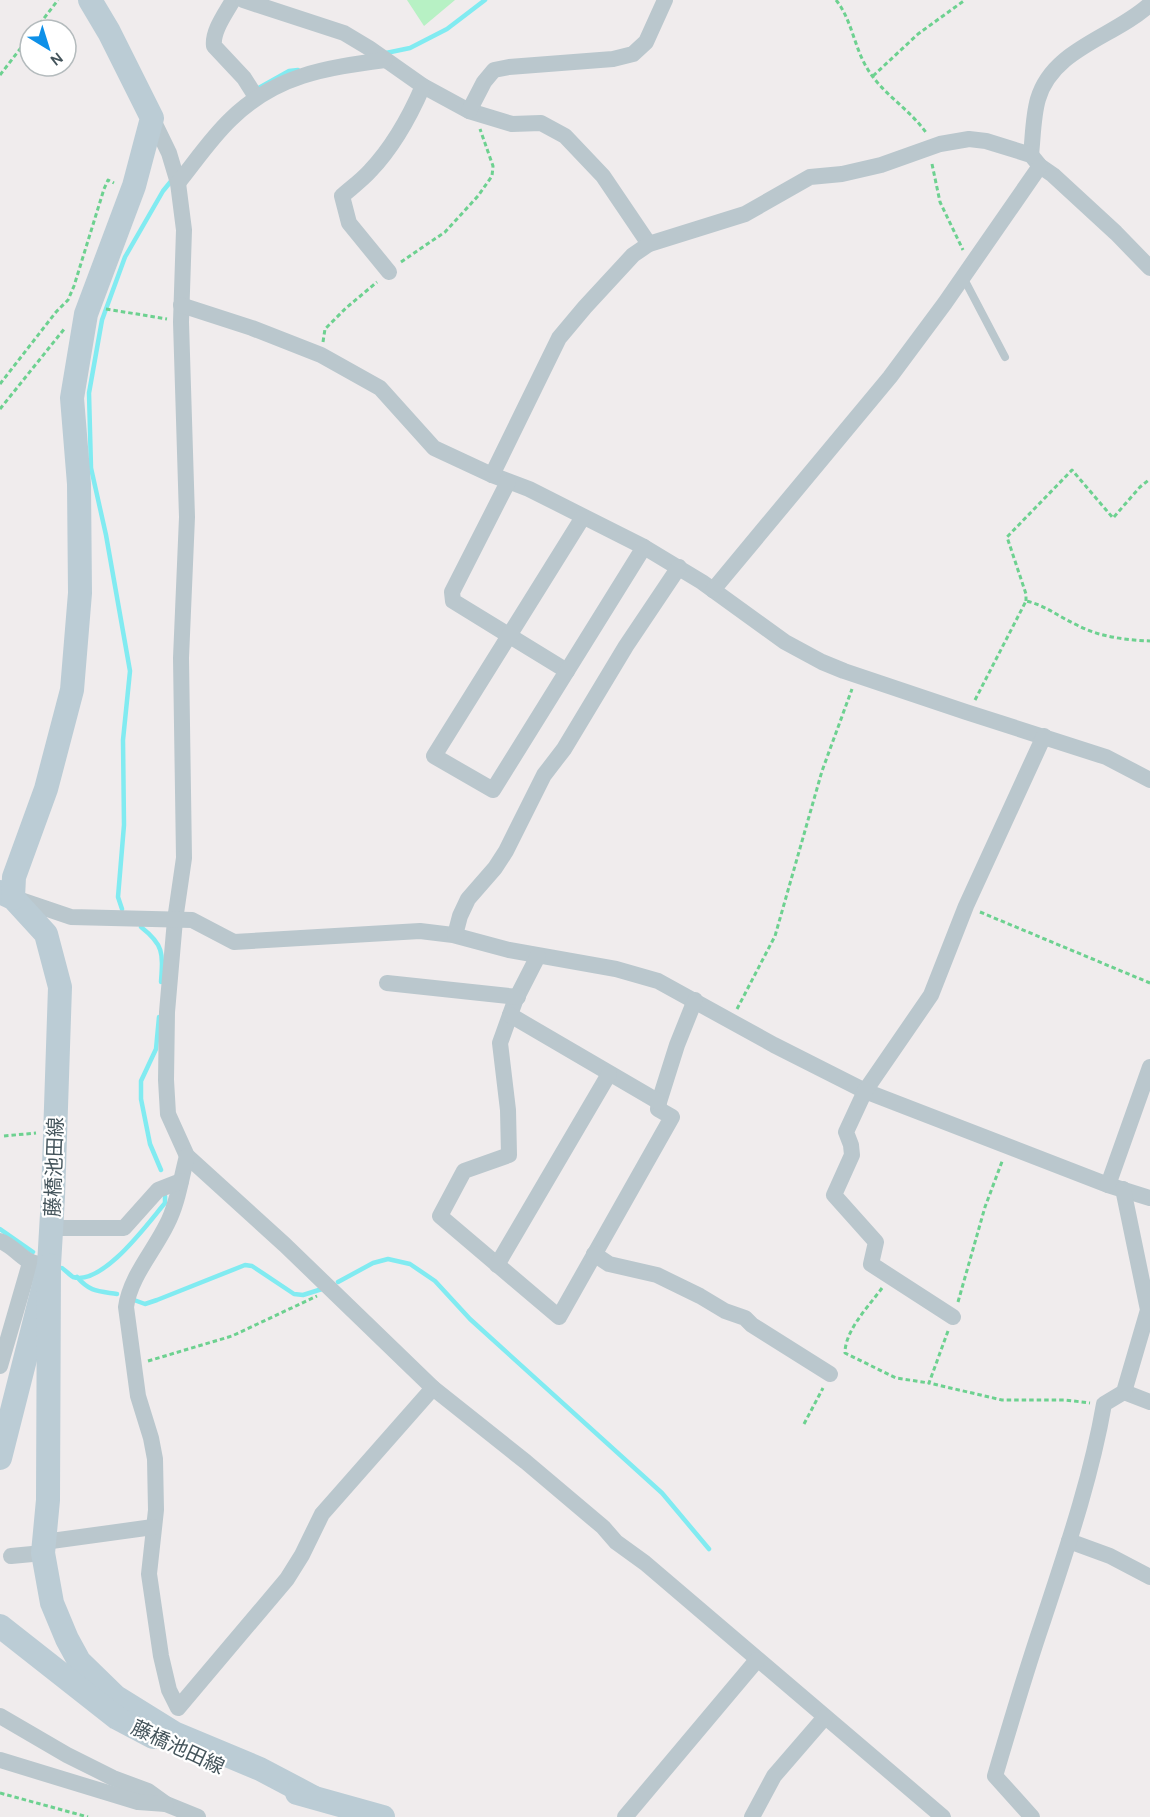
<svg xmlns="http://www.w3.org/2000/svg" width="1150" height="1817" font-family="Karla,'Noto Sans JP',sans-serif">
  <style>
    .green { fill: #b7f1c4 }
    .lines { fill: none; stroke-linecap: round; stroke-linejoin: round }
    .stream { stroke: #81ebf1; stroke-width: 4.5 }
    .path { stroke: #6dd190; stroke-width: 3; stroke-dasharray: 4.5 3; stroke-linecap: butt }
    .lane { stroke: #bac7cd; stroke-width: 8 }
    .street { stroke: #bac7cd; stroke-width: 16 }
    .secondary { stroke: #bbccd5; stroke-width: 24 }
    .labels { text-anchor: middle; stroke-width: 4.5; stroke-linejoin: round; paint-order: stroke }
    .street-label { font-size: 20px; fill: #44545b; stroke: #fff }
  </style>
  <rect width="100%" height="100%" fill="#f0eced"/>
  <path class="green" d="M407 0H455L424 26Z"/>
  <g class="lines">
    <g class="stream">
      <path d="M386 53 410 48 447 29 485 0"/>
      <path d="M255 90 289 71 298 70"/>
      <path d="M122 909 118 897 124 825 123 740 130 671 106 535 91 468 89 393 102 320 125 257 163 191 172 180"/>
      <path d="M141 927C164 945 163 953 161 982"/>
      <path d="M159 1017 156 1049 141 1081V1099L150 1144 161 1170"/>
      <path d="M0 1229 33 1252"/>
      <path d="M62 1268C65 1270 70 1275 73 1277 103 1286 148 1223 165 1203V1196"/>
      <path d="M77 1277C90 1292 98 1291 117 1294"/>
      <path d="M338 1282 373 1263 388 1259 410 1264 435 1281 470 1319 662 1493 709 1549"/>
      <path d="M134 1300 145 1304 157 1300 245 1265 252 1266 294 1294 303 1295 322 1289"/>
    </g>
    <g class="path">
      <path d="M836 0C852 20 854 47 867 68 882 94 910 109 927 134"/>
      <path d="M35 30 58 0"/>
      <path d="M0 75 30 36"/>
      <path d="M873 76 918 34 965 0"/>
      <path d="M932 164 940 202 963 250"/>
      <path d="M401 262 445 232 478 196 492 176 493 166 480 129"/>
      <path d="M106 309 167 319"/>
      <path d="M323 342 325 329 346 308 377 282"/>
      <path d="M0 384 56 312 68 300 74 286 104 189 108 180 114 183"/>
      <path d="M0 409 65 328"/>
      <path d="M1026 601V594L1007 537 1072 470 1113 518 1140 487 1150 479"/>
      <path d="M975 700 1026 601C1045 605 1059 617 1077 625 1099 637 1126 640 1150 641"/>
      <path d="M980 912 1150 983"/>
      <path d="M737 1009 775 936 822 771 852 689"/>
      <path d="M4 1136 36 1133"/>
      <path d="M882 1288C869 1306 845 1330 845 1353L896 1378 929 1383"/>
      <path d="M958 1302 985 1207 1003 1159"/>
      <path d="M948 1331 929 1383 1002 1400H1065L1090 1403"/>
      <path d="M148 1361 232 1336 317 1296"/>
      <path d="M804 1424 823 1388"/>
      <path d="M0 1793 88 1817"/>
    </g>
    <path class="lane" d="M963 277 1005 357"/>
    <g class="street">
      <path d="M233 0C226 13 212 31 214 46L244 78 256 97"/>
      <path d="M243 0 344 33 369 48 423 86 469 111 512 124 541 123 565 136 603 176 649 244"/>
      <path d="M469 111 484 82 494 70 509 67 613 59 633 54 646 42 665 0"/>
      <path d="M152 118 169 153 178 183 184 230 181 322 187 517 181 658 184 858 175 920 167 1012 166 1080 168 1114 187 1156 285 1245 433 1388 526 1462 603 1527 616 1542 645 1563 943 1817"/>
      <path d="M1031 155C1033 137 1033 116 1038 99 1053 48 1115 37 1150 4"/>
      <path d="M178 183C195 162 211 138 231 119 276 75 325 68 385 60"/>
      <path d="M389 272 349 223 342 196C351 188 362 180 370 171 393 147 410 116 423 86"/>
      <path d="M181 305 252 328 321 355 380 388 434 448 492 475 529 489 644 547 702 582 785 642 822 662 844 671 966 712 1106 757 1150 780"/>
      <path d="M492 475 559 338 585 307 633 255 649 244 745 214 810 177 842 174 881 165 940 144 969 139 986 141 1031 155 1040 166 1053 175 1116 233 1150 268"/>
      <path d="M508 482 452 592 453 601 567 671"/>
      <path d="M583 517 434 756 493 790 644 547"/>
      <path d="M713 590 890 377 945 303 1040 166"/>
      <path d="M15 898 71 917 192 920 234 942 420 931 453 935 509 950 616 969 658 981 774 1045 865 1091 1108 1185 1150 1198"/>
      <path d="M455 935 460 916 468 899 495 868 506 851 544 775 564 749 626 646 679 567"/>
      <path d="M538 956 515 1001 500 1043 508 1110 509 1155 464 1171 440 1216 559 1317 672 1117 658 1109 659 1102 677 1045 695 1000"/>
      <path d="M387 983 518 997"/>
      <path d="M510 1015 659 1102"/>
      <path d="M187 1156C181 1178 178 1203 167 1224 154 1251 130 1277 126 1307L138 1396 151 1438 155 1459 156 1510 149 1574 161 1656 169 1690 178 1708 287 1579 302 1555 322 1514 433 1388"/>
      <path d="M1108 1185 1150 1067"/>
      <path d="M51 1228H124L158 1190 181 1181"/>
      <path d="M0 1241C15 1246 22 1262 39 1264"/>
      <path d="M594 1254 609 1264 657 1275 700 1296 725 1311 745 1318 752 1325 830 1374"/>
      <path d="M497 1265 609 1074"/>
      <path d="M953 1317 871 1264 876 1242 834 1195 852 1155 851 1145 846 1132 865 1091 931 995 966 906 1044 736"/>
      <path d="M0 1366 30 1263"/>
      <path d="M1124 1392 1150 1402"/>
      <path d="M1069 1541 1110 1556 1150 1577"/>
      <path d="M44 1542 153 1527"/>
      <path d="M11 1556 43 1553"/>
      <path d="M0 1716 67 1755 113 1778 148 1791 166 1804 198 1817"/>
      <path d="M0 1760 138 1802 166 1804"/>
      <path d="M625 1817 757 1660"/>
      <path d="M752 1817 774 1776 825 1717"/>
      <path d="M1032 1817 995 1776C1010 1725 1025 1674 1042 1624 1066 1551 1091 1479 1104 1404L1124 1392 1148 1310 1123 1189"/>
    </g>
    <g class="secondary">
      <path d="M0 892 13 898 46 934 60 987 53 1197 49 1265 0 1458"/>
      <path d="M13 898 14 877 46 789 72 690 80 593 79 484 72 398 86 314 134 186 152 118 109 32 90 0"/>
      <path d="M49 1265 48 1500 43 1553 52 1603 67 1639 79 1661 116 1697 174 1733 260 1769 313 1797"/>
      <path d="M0 1626 117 1718 153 1737"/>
      <path d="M297 1793 383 1817"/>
    </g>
  </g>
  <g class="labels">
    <g class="street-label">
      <text transform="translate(54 1167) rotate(-88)" y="7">藤橋池田線</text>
      <text transform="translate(178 1747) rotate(25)" y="7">藤橋池田線</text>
    </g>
  </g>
  <g transform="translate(48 48) rotate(142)"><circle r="28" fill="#ffffff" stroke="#b4bbbd" stroke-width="1.5"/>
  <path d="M0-4.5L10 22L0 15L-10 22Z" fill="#0e90e8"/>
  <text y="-9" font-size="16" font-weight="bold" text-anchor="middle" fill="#44545b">N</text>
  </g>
</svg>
